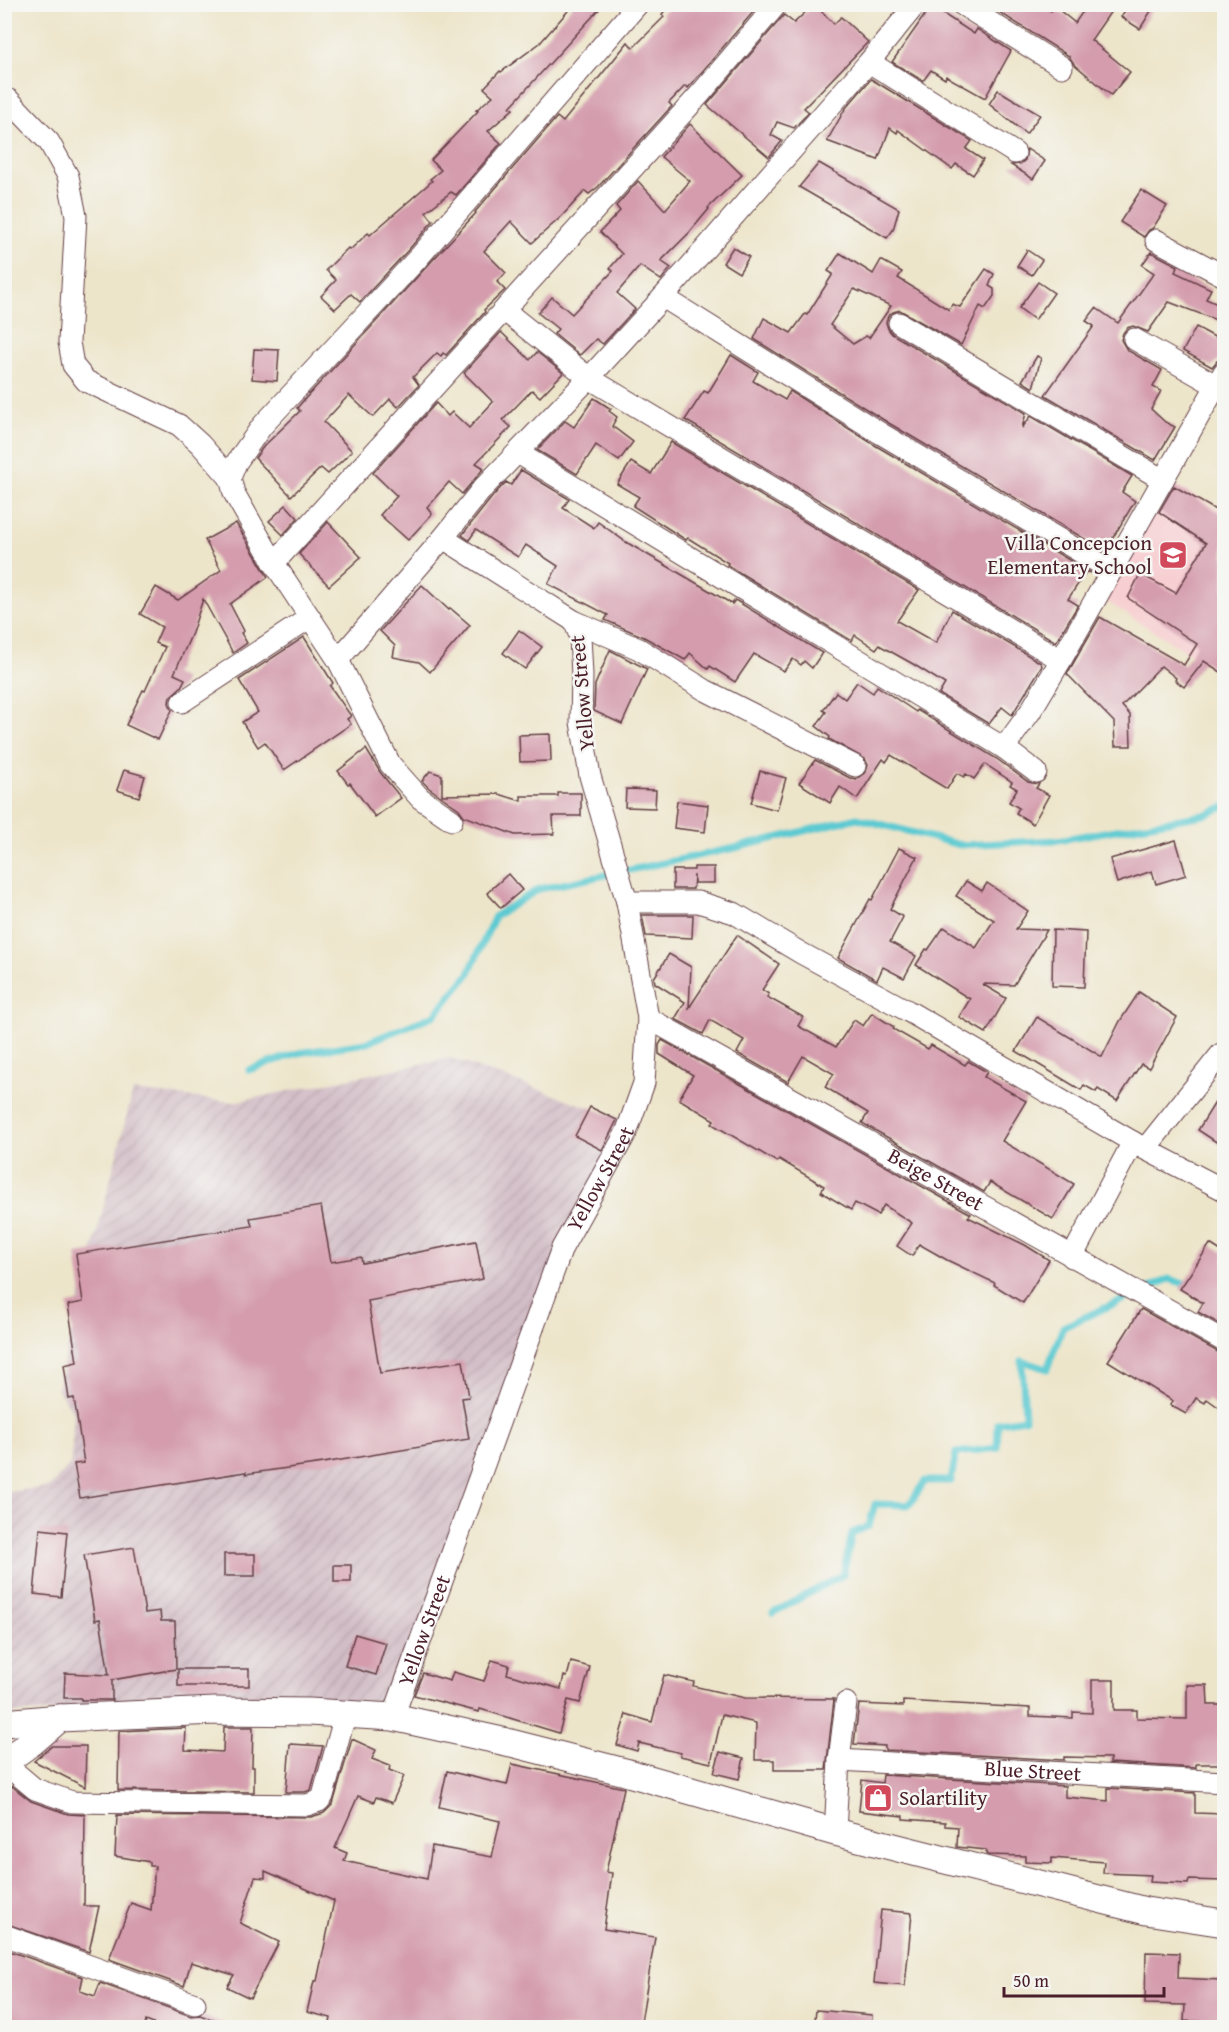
<svg xmlns="http://www.w3.org/2000/svg" width="1229" height="2032" font-family="'Gentium Book Plus',serif">
  <style>
    .built { fill: #f7cfd2 }
    .industrial { fill: url(#industrial-furrows) }
    .lines { fill: none; stroke-linecap: round; stroke-linejoin: round }
    .stream { stroke: #5dcad1; stroke-width: 7 }
    .building { fill: #d49cad; fill-rule: evenodd }
    .minor-casing { stroke: #623d43; stroke-width: 23 }
    .tertiary-casing { stroke: #623d43; stroke-width: 29 }
    .minor { stroke: #fff; stroke-width: 21 }
    .tertiary { stroke: #fff; stroke-width: 27 }
    .labels { text-anchor: middle; stroke-width: 5; stroke-linejoin: round; paint-order: stroke }
    .poi-label { font-size: 21px; fill: #4a1f2b; stroke: #f6f6f2; text-anchor: end }
    .street-label { font-size: 21px; fill: #4a1f2b; stroke: #f6f6f2 }
  </style>
  <defs>
    <pattern id="industrial-furrows" width="10" height="10" patternUnits="userSpaceOnUse" patternTransform="scale(1.5)"><rect width="10" height="10" fill="#d2bdc6"/><path d="M-1 1l2-2M0 10L10 0M9 11l2-2" fill="none" stroke="#b6a2aa"/></pattern>
  </defs>
  <rect width="100%" height="100%" fill="#f6f6f2"/>
  <filter id="ink" filterUnits="userSpaceOnUse"><feTurbulence type="fractalNoise" baseFrequency=".0167" numOctaves="2"/><feDisplacementMap in="SourceGraphic" scale="12" xChannelSelector="R" yChannelSelector="G"/><feConvolveMatrix kernelMatrix="1 2 1 2 8 2 1 2 1" color-interpolation-filters="sRGB"/></filter>
  <filter id="wash" filterUnits="userSpaceOnUse"><feTurbulence type="fractalNoise" baseFrequency=".008" numOctaves="4" result="noise"/><feDisplacementMap in="SourceGraphic" scale="24" xChannelSelector="R" yChannelSelector="G"/><feGaussianBlur stdDeviation="1.35" result="paint"/><feColorMatrix in="noise" values="0 0 0 0 0 0 0 0 0 0 0 0 0 0 0 0 0 1.4 0 .05"/><feComposite in="paint" operator="in"/></filter>
  <g filter="url(#wash)">
    <rect width="100%" height="100%" fill="#ede5ca"/>
    <path class="built" d="M1164 478 1224 513V675L1099 597Z"/>
    <path class="industrial" d="M450 1058 622 1119 396 1702 276 1699 5 1714V1492L50 1487 71 1463 74 1413 57 1389 133 1091 234 1102Z"/>
    <g class="lines">
      <g class="stream">
        <path d="M249 1070 298 1053 366 1043 435 1015 468 975 495 916 539 889 735 848 857 818 960 845 1058 840 1204 815 1224 807"/>
        <path d="M773 1613 843 1575 852 1533 869 1526 875 1504 909 1505 925 1481H951L956 1453 997 1448 998 1423 1025 1419 1022 1361 1047 1369 1063 1327 1169 1279 1191 1286"/>
      </g>
    </g>
    <g id="blocks">
      <g class="building">
        <path d="M574 4H604L510 107 513 109 488 131 501 143 456 195 451 192 426 212 433 221 410 248 360 302 351 294 335 309 321 296 336 280 326 270 348 248 350 250 368 233 370 235 432 181 430 179 441 170 431 160 478 111 476 110 493 96 484 88 500 71 501 72 540 43Z"/>
        <path d="M671 4H760L688 88 685 86 669 103 672 106 598 187 589 194 585 191 561 217 532 243 511 221 484 251 506 273 497 282 505 290 484 310 485 312 446 355 443 353 441 356 437 353 413 377 419 385 398 407 390 399 373 417 349 395 324 422 352 451 328 474 321 468 291 496 255 458 264 446 300 411 297 408 303 401 476 213 475 212 557 117 563 122 628 42 633 48 664 17 662 14Z"/>
        <path d="M814 4 834 24 841 17 868 42 804 108 809 112 794 128 777 122 771 135 782 141 769 157 707 105 784 15 794 23Z"/>
        <path d="M992 4H1040L1051 11 1054 6 1075 23 1088 4H1116L1091 40 1130 72 1111 95 1074 64 1069 56 991 7Z"/>
        <path d="M1129 4H1141L1151 11 1140 29 1121 17Z"/>
        <path d="M931 6 974 34 977 29 1011 51 985 98 946 76 945 79 931 70 923 81 892 62Z"/>
        <path d="M871 79 972 141 966 149 983 160 973 175 956 164 952 169 898 130 897 133 890 128 878 160 827 141 845 109Z"/>
        <path d="M998 90 1040 115 1026 134 989 104Z"/>
        <path d="M690 124 742 175 708 208 709 209 689 233 661 261 671 268 661 280 640 266 617 293 635 309 603 344 596 339 580 355 554 334 558 329 538 313 552 297 572 314 613 271 610 268 622 254 600 232 620 211 616 206 638 181 665 210 690 181 661 157Z"/>
        <path d="M1027 149 1045 161 1033 179 1011 165 1020 164 1025 160Z"/>
        <path d="M819 163 899 209 893 230 887 238 799 187Z"/>
        <path d="M1141 190 1167 206 1153 228 1149 230 1144 237 1120 222Z"/>
        <path d="M733 247 749 257 739 273 723 263Z"/>
        <path d="M1027 250 1042 260 1032 275 1017 266Z"/>
        <path d="M1151 252 1178 266 1175 272 1211 289 1206 299 1224 307V323L1169 302 1148 332 1133 326 1127 328 1123 333 1121 340 1127 350 1162 370 1153 387 1161 391 1151 409 1165 422 1175 427 1155 460 1045 395 1094 326 1086 321 1096 308 1118 323 1154 273 1142 265Z"/>
        <path d="M840 253 873 274 881 260 902 272 898 278 949 310 952 304 960 307 986 269 994 274 989 286 994 289V296L985 309 980 306 961 345 900 310 893 312 888 316 886 322 888 329 892 334 1026 413 1022 428 1031 416 1132 476 1122 492 1135 501 1105 551 887 422 754 339 764 318 791 333 805 314 807 315 833 274 828 271ZM854 289 891 306 869 338 866 336 853 344 830 325Z"/>
        <path d="M1038 282 1054 293 1035 320 1019 308Z"/>
        <path d="M1196 327 1224 342V359L1217 361 1212 367 1183 351Z"/>
        <path d="M501 332 530 360 537 352 563 373 540 397 532 390 503 420 511 427 476 463 484 468 462 494 449 482 427 507 432 514 408 540 380 515 397 496 373 473 436 403 448 416 452 412 469 428 493 402 464 373Z"/>
        <path d="M254 349 279 350 277 381 252 379Z"/>
        <path d="M731 355 758 372 753 381 785 400 790 391 873 444 1091 573 1086 572 1068 599 1078 605 1056 642 685 420 704 391 708 393Z"/>
        <path d="M1037 356 1041 358 1033 388 1022 381Z"/>
        <path d="M594 398 611 409 609 411 617 417 612 426 633 442 619 461 596 445 577 474 537 450 565 421 574 427Z"/>
        <path d="M671 442 919 590 897 621 936 643 952 610 1041 663 1042 666 1012 715 1002 707 989 724 939 694 945 684 913 664 879 645 876 649 855 635 852 641 727 565 728 563 688 538 686 540 633 506 639 497 617 484 631 462 651 474Z"/>
        <path d="M521 470 569 499 563 508 594 528 598 522 626 542 710 591 732 604 735 600 822 653 812 668 804 661 801 665 793 659 784 671 754 654 735 682 710 666 708 669 690 653 685 660 644 637 605 620 608 615 548 584 558 566 526 545 518 557 476 530 469 540 462 535 493 496 506 482 511 485Z"/>
        <path d="M1174 486 1224 515V513V674L1204 661 1184 687 1175 680 1176 678 1161 666 1122 706 1130 715 1131 746H1115L1114 722 1067 674 1100 617 1184 665 1197 644 1128 598 1140 574 1176 593 1206 543 1159 512Z"/>
        <path d="M286 505 298 518 283 535 269 521Z"/>
        <path d="M328 522 361 557 329 586 299 554Z"/>
        <path d="M236 523 268 577 230 604 244 631 241 633 247 643 233 653 203 599 192 633 174 674 185 679 181 687 170 697 169 703 172 710 158 740 126 725 143 690 145 691 165 647 155 643 162 627 140 614 156 587 178 600 221 570 205 540Z"/>
        <path d="M422 585 449 610 450 608 470 625 430 672 419 662 393 657 395 646 380 631Z"/>
        <path d="M519 630 542 647 525 669 503 653Z"/>
        <path d="M304 637 333 683 330 686 351 716 347 719 351 724 284 770 265 742 258 747 242 722 258 712 239 680Z"/>
        <path d="M610 650 647 669 622 724 594 711 595 685Z"/>
        <path d="M857 682 873 693 877 686 916 712 917 710 997 759 1028 782 1039 784 1036 788 1049 795 1033 824 1016 813 1019 808 1009 802 1017 789 1010 785 1012 782 985 764 974 779 966 774 964 777 957 773 947 789 891 755 886 762 883 759 857 799 840 787 830 803 799 783 815 760 850 778 856 779 866 772 868 765 865 759 829 739 830 737 816 726 826 712 823 710 836 692 845 699Z"/>
        <path d="M550 734 551 761 520 762 519 735Z"/>
        <path d="M366 749 380 772 401 798 375 817 350 783 348 784 338 771Z"/>
        <path d="M124 770 145 776 139 797 117 790Z"/>
        <path d="M430 771 442 775V795L499 794 521 801V796H558V793H581V816H553L554 834 515 835 464 816 459 809 429 788 422 781Z"/>
        <path d="M760 771 786 778 777 810 751 803Z"/>
        <path d="M626 789 656 790 655 808 625 807Z"/>
        <path d="M677 801 708 805 705 832 674 828Z"/>
        <path d="M1176 840 1186 875 1156 884 1152 871 1117 883 1110 859Z"/>
        <path d="M899 848 917 857 890 909 903 917 890 942 916 956 904 978 883 967 877 980 838 958 870 899 872 900Z"/>
        <path d="M694 867H714V883H694V875L693 889H673V870H694Z"/>
        <path d="M508 874 522 890 501 908 487 893Z"/>
        <path d="M966 881 982 891 987 883 1028 911 1016 929 1047 930 1014 985 982 984 1006 998 986 1033 959 1017 970 999 916 965 926 949 928 950 944 927 976 948 994 920 956 896Z"/>
        <path d="M642 915H693L692 938 646 936Z"/>
        <path d="M1053 930 1086 932 1084 987 1052 986Z"/>
        <path d="M737 935 779 964 762 990 769 994 767 997 803 1017 798 1026 836 1047 854 1020 863 1026 872 1013 894 1027 893 1029 928 1049 931 1045 965 1065 968 1061 987 1072 984 1077 1026 1101 1002 1141 1074 1184 1053 1219 990 1182 984 1192 862 1123 868 1113 825 1087 834 1074 803 1056 788 1082 737 1053 744 1040 710 1020 703 1034 675 1019 685 1002 655 983 654 978 669 954 691 967 689 1008Z"/>
        <path d="M1139 992 1177 1017 1149 1068 1141 1064 1117 1101 1098 1089 1096 1092 1084 1085 1081 1090 1016 1051 1037 1017 1102 1057 1120 1021Z"/>
        <path d="M662 1040 971 1214 968 1217 1025 1245 1049 1260 1023 1303 994 1285 995 1283 947 1260 919 1244 912 1256 897 1246 912 1223 884 1205 878 1215 855 1203 851 1210 821 1192 824 1186 779 1159 777 1162 712 1124 714 1120 679 1099 693 1075 659 1054V1045Z"/>
        <path d="M1224 1088V1147L1198 1130Z"/>
        <path d="M590 1107 617 1120 602 1150 575 1136Z"/>
        <path d="M321 1206 331 1262 361 1257 362 1263 476 1241 483 1279 368 1301 380 1373 463 1361 469 1397 462 1398 469 1439 323 1463 246 1474V1472L80 1498 74 1464 84 1463 74 1398 69 1399 64 1365 77 1362 68 1305 83 1302 76 1254 252 1226 250 1218Z"/>
        <path d="M1210 1244 1224 1253V1319L1221 1325 1198 1312 1203 1303 1180 1289Z"/>
        <path d="M1141 1309 1218 1352 1224 1354V1411L1207 1399 1205 1403 1196 1398 1186 1414 1170 1405 1173 1401 1108 1361Z"/>
        <path d="M40 1529 67 1532 61 1597 34 1594Z"/>
        <path d="M134 1547 145 1613 160 1611 161 1621H175L176 1669 112 1680V1700H81V1698H64L65 1673 109 1675 100 1619 95 1620 84 1555Z"/>
        <rect x="224" y="1554" width="31" height="22"/>
        <rect x="334" y="1565" width="17" height="17"/>
        <path d="M355 1634 386 1643 376 1675 345 1666Z"/>
        <path d="M492 1660 509 1665 507 1674 561 1689 564 1676 567 1677 571 1662 590 1667 580 1703 568 1700 559 1733 480 1709 479 1712 414 1695 423 1673 450 1681 453 1672 484 1681Z"/>
        <rect x="178" y="1669" width="71" height="17"/>
        <path d="M664 1675 694 1682 693 1686 745 1698 834 1699 826 1770H774V1760H755L756 1723 722 1715 711 1763 680 1756 681 1753 639 1743 637 1751 617 1745 626 1714 652 1722Z"/>
        <path d="M1092 1680H1114V1710H1137V1718L1187 1719V1685H1207L1208 1705H1224V1760H1222V1764H1196V1768L1110 1763V1758L1064 1757V1760L885 1750V1746L854 1744 859 1704 903 1706V1701L1030 1708V1716L1073 1718V1712L1092 1713Z"/>
        <path d="M224 1727H253L252 1767H254V1792L118 1790 119 1731 186 1728 185 1750 223 1752Z"/>
        <path d="M352 1739 376 1750 372 1759 390 1766 389 1770 404 1776 392 1803 376 1797 374 1802 358 1796 335 1848 347 1853 344 1861 427 1879 432 1846 492 1857 500 1821 439 1807 447 1771 507 1785 512 1764 624 1788 606 1872 612 1873 604 1929 655 1937 640 2028H329L331 2018 307 2012 314 1981H317L334 1901 265 1871V1878L255 1877 240 1923 279 1942 250 1998 227 1987 234 1975 191 1962 184 1986 109 1959 131 1903 151 1910 155 1866H150V1862L115 1856 117 1815 311 1817 324 1813 333 1804Z"/>
        <path d="M290 1744 323 1746 311 1790 305 1792H286Z"/>
        <path d="M52 1746H86L85 1787 34 1761Z"/>
        <path d="M720 1752 744 1758 739 1779 714 1773Z"/>
        <path d="M883 1775 1065 1786V1797L1108 1801V1788L1195 1793V1813L1224 1814V1881L1189 1880 1188 1884 1150 1882 1151 1875 1103 1873 1104 1862 1052 1858V1863L1025 1862V1856L988 1855 986 1854V1850L957 1847 958 1827 945 1826V1822L903 1819V1816L859 1811 862 1780 882 1783Z"/>
        <path d="M4 1785 13 1787 31 1801 68 1814 85 1815 84 1906H99L89 1952 4 1923Z"/>
        <path d="M881 1910 912 1913 905 1986 874 1983Z"/>
        <path d="M4 1949 83 1977 80 1991 95 1996 100 1983 191 2016 200 2015 228 2025V2028H164L146 2021 144 2028H4Z"/>
        <path d="M1146 1952 1179 1953 1178 1978 1222 1980 1221 2022 1184 2021 1185 2005 1145 2004Z"/>
        <path d="M816 2010 872 2015 871 2028H814Z"/>
      </g>
    </g>
  </g>
  <g filter="url(#ink)">
    <use href="#blocks" fill-opacity="0" stroke="#623d43" stroke-width="1.5"/>
    <g class="lines">
      <g class="minor-casing">
        <g id="minor">
          <path d="M777 4 701 93 274 563 338 660 443 538 574 621 639 649 705 690 855 766"/>
          <path d="M961 4 1062 67"/>
          <path d="M869 62 1015 153"/>
          <path d="M9 100 49 142 68 176 76 216 69 342 73 365 86 381 179 425 200 444 230 478"/>
          <path d="M1156 240 1224 276"/>
          <path d="M663 297 880 433 1111 570"/>
          <path d="M505 311 589 378 1061 660"/>
          <path d="M899 323 1163 480"/>
          <path d="M1134 339 1224 390"/>
          <path d="M518 453 1004 748 1036 772"/>
          <path d="M443 538 483 488 589 378 663 297 869 62 916 4"/>
          <path d="M274 563 234 493 230 478 236 463 262 426 419 257 638 4"/>
          <path d="M338 660 390 764 420 798 452 820"/>
          <path d="M182 702 309 618"/>
          <path d="M1004 748 1030 712 1061 660 1224 372"/>
          <path d="M627 902H698L734 913 801 953 908 1011 1145 1149 1224 1190"/>
          <path id="s1" d="M648 1018 1224 1341"/>
          <path d="M1145 1149 1221 1054 1224 1053"/>
          <path d="M1072 1257 1133 1142"/>
          <path id="s2" d="M393 1717 562 1248 626 1133 644 1083 648 1018 627 902 590 776 581 722 582 675 580 636 574 621"/>
          <path id="s3" d="M839 1760 1224 1782"/>
          <path d="M4 1763 35 1789 72 1802 307 1805 319 1801 323 1796 345 1715"/>
          <path d="M835 1832 839 1760 846 1703"/>
          <path d="M4 1935 195 2004"/>
        </g>
      </g>
      <g class="tertiary-casing">
        <g id="tertiary">
          <path d="M4 1723 60 1718 215 1711 309 1712 393 1717 511 1743 625 1772 835 1832 1146 1911 1224 1923"/>
          <path d="M4 1762 32 1742 60 1718"/>
        </g>
      </g>
      <use href="#minor" class="minor"/>
      <use href="#tertiary" class="tertiary"/>
    </g>
  </g>
  <defs>
    <g id="school-square" transform="scale(1.5)"><rect x="-9" y="-9" width="18" height="18" rx="4" fill="#d1495b" stroke="#f6f6f2"/><path d="M0-5L7-2L0 1L-7-2ZM-4 1L0 2.5L4 1V4Q0 6-4 4Z" fill="#fff"/></g>
    <g id="shop-square" transform="scale(1.5)"><rect x="-9" y="-9" width="18" height="18" rx="4" fill="#d1495b" stroke="#f6f6f2"/><path d="M-5-2.5h2.3a2.7 3.5 0 0 1 5.4 0H5L5.5 6h-11ZM-1.5-2.5h3a1.5 2.3 0 0 0-3 0Z" fill="#fff"/></g>
  </defs>
  <g fill-rule="evenodd">
    <use href="#school-square" x="1173" y="555"/>
    <use href="#shop-square" x="878" y="1798"/>
  </g>
  <g class="labels">
    <g class="poi-label">
      <text x="1152" y="550">Villa Concepcion<tspan x="1152" dy="24">Elementary School</tspan></text>
      <text x="899" y="1805" text-anchor="start">Solartility</text>
    </g>
    <g class="street-label">
      <text transform="translate(582 693) rotate(-95)" y="7">Yellow Street</text>
      <text dy="7" stroke="none"><textPath href="#s2" startOffset="578">Yellow Street</textPath></text>
      <text dy="7" stroke="none"><textPath href="#s1" startOffset="330">Beige Street</textPath></text>
      <text dy="7" stroke="none"><textPath href="#s2" startOffset="92">Yellow Street</textPath></text>
      <text dy="7" stroke="none"><textPath href="#s3" startOffset="194">Blue Street</textPath></text>
    </g>
  </g>
  <rect width="1229" height="2032" fill="none" stroke="#f6f6f2" stroke-width="24"/>
  <path d="M1004 1987v9h160v-9" fill="none" stroke="#4a1f2b" stroke-width="3"/>
  <text x="1013" y="1987" font-size="18" fill="#4a1f2b" stroke="#f6f6f2" stroke-width="4.5" paint-order="stroke">50 m</text>
</svg>
